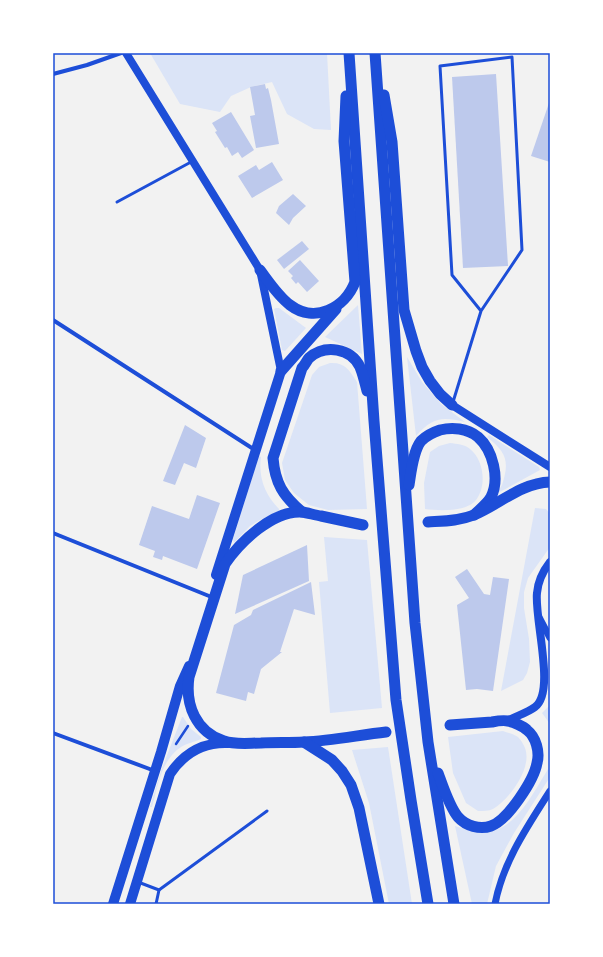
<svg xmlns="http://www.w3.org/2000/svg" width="603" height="957" font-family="'PT Sans',sans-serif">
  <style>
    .green { fill: #dbe4f7 }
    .building { fill: #bdc9ec }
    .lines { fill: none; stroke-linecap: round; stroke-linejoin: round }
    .path { stroke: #1d4ed8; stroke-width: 2.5 }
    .service { stroke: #1d4ed8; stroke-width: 3 }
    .minor { stroke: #1d4ed8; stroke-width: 4 }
    .tertiary { stroke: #1d4ed8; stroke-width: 7 }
    .secondary { stroke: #1d4ed8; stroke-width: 8 }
    .primary { stroke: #1d4ed8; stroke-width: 10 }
    .motorway { stroke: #1d4ed8; stroke-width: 11 }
    .neatline { fill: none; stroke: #1d4ed8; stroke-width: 1.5 }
  </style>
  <rect width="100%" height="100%" fill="#f2f2f2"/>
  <g class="green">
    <path d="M150 53H327L331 130 314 129 287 114 272 82 251 87 231 96 220 112 180 104Z"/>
    <path d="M358 305 362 354 325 337Z"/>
    <path d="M276 308H279L306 328 285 351 282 350 274 309Z"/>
    <path d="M407 357 422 382 441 404 465 422C441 416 432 418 416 436Z"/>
    <path d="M330 363C345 362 349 370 357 382L367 509 328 510 309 505 294 493 285 480 282 463 312 375 319 367Z"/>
    <path d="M489 435 539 467 540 470 498 493C499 490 500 488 502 485 510 461 506 452 487 437Z"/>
    <path d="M450 443C457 444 464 444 470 449 484 460 487 486 476 500 467 512 439 511 425 509L424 483 430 452 439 446Z"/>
    <path d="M259 456 261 457C258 477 265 495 279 509V511L260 520 250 526 234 543 233 539Z"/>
    <path d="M535 508 546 509 550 514V547L528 578 524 592V608L529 639 530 662 527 673 523 680 501 691Z"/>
    <path d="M324 537 367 540 382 708 330 713 319 582 328 581Z"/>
    <path d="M550 705V724L542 713Z"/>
    <path d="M182 717H183L191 729 201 737V739C195 742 187 743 181 747 161 760 158 786 152 807H150L162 768Z"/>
    <path d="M503 731C508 733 514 734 518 737 520 739 522 742 523 744 536 764 510 799 493 809 489 811 483 811 478 811L466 803 453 773 448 737Z"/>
    <path d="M388 747 412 904H389L369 803 352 750Z"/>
    <path d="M550 766V777L514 833 496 866 487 904H472L455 826C465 829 477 834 488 832 518 828 535 789 550 766Z"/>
  </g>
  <g class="building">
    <path d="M496 74 508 266 463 268 452 77Z"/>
    <path d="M265 84 266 89 268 88 271 100 279 144 256 148 250 116 255 115 250 87Z"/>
    <path d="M550 100V162L531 156Z"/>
    <path d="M231 112 254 150 242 158 238 152 232 156 227 147 225 148 215 132 217 131 212 123Z"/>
    <path d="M272 162 283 180 252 198 238 176 256 165 259 170Z"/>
    <path d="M293 194 306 206 293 218 289 225 276 213 279 206Z"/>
    <path d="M302 241 309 249 284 269 277 260Z"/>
    <path d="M300 260 319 281 307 292 298 282 296 284 291 278 293 276 288 271Z"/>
    <path d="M185 425 206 438 196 468 184 463 175 485 163 481Z"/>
    <path d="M197 495 220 503 197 569 163 556 162 560 153 557 155 551 139 545 152 506 189 519Z"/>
    <path d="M307 545 309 581 235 614 243 575Z"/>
    <path d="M467 569 484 594 490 595 493 577 509 579 493 691 477 689 466 690 457 605 469 598 455 577Z"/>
    <path d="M311 582 315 615 294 609 280 652H282L261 669 254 694 248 692 246 701 216 693 234 625 251 615 253 610Z"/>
  </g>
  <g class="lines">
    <path class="path" d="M176 744 188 726"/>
    <g class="service">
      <path d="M117 202 191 162"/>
      <path d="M453 402 481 311 522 250 512 57 440 66 452 275 481 311"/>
      <path d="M138 882 159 890 267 811"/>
      <path d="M156 904 159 890"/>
    </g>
    <g class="minor">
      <path d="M53 74 87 65 121 53"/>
      <path d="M53 320 255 450"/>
      <path d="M53 533 209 596"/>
      <path d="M53 733 155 771"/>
    </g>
    <g class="tertiary">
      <path d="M539 617 550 638"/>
      <path d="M495 904C503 862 527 827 550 791"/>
    </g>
    <g class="secondary">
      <path d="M126 53 260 270 281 371"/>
      <path d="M452 405 550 467"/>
      <path d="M507 721C516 716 527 713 535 707 556 692 534 618 537 593 538 581 543 571 550 562"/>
    </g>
    <g class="primary">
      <path d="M216 575 281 371"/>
      <path d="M113 904 161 752 180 686 189 666"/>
      <path d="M130 904 170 774C184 753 203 742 228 743"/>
    </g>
    <g class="motorway">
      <path d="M349 53 374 421 396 700 411 800 428 904"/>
      <path d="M375 53 415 623 428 742 454 904"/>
      <path d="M384 95 392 142 404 310 416 351 422 367 430 381 440 394 452 405"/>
      <path d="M260 270C269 282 278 296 290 305 315 324 345 308 355 282L344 141 346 96"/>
      <path d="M281 371 336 309"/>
      <path d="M409 485C411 473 413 451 421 441 426 436 434 432 440 430 452 427 467 428 478 437 493 450 500 479 491 497 487 504 480 509 474 515"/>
      <path d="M302 512C283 496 275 483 273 458L302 368C305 365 307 360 309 358 325 344 351 348 360 367 363 374 365 383 367 391"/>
      <path d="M428 522C443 521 459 521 474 515 500 504 521 483 550 482"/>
      <path d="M363 525C349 522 335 519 321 516 315 515 308 513 302 512 273 510 240 542 225 564L189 677C185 705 196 732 224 741 235 745 249 743 261 743 275 742 289 743 304 742 331 741 359 735 386 732"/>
      <path d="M304 742 332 760 342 771 351 785 359 808 379 904"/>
      <path d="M438 773C443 786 449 806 458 817 466 826 480 830 491 826 508 820 534 780 537 763 540 752 536 737 527 730 523 726 513 722 508 721 503 720 497 721 492 722 478 723 464 724 450 725"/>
    </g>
  </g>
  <rect width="603" height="957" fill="none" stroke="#ffffff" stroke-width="108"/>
  <rect x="54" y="54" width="495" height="849" class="neatline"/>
</svg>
